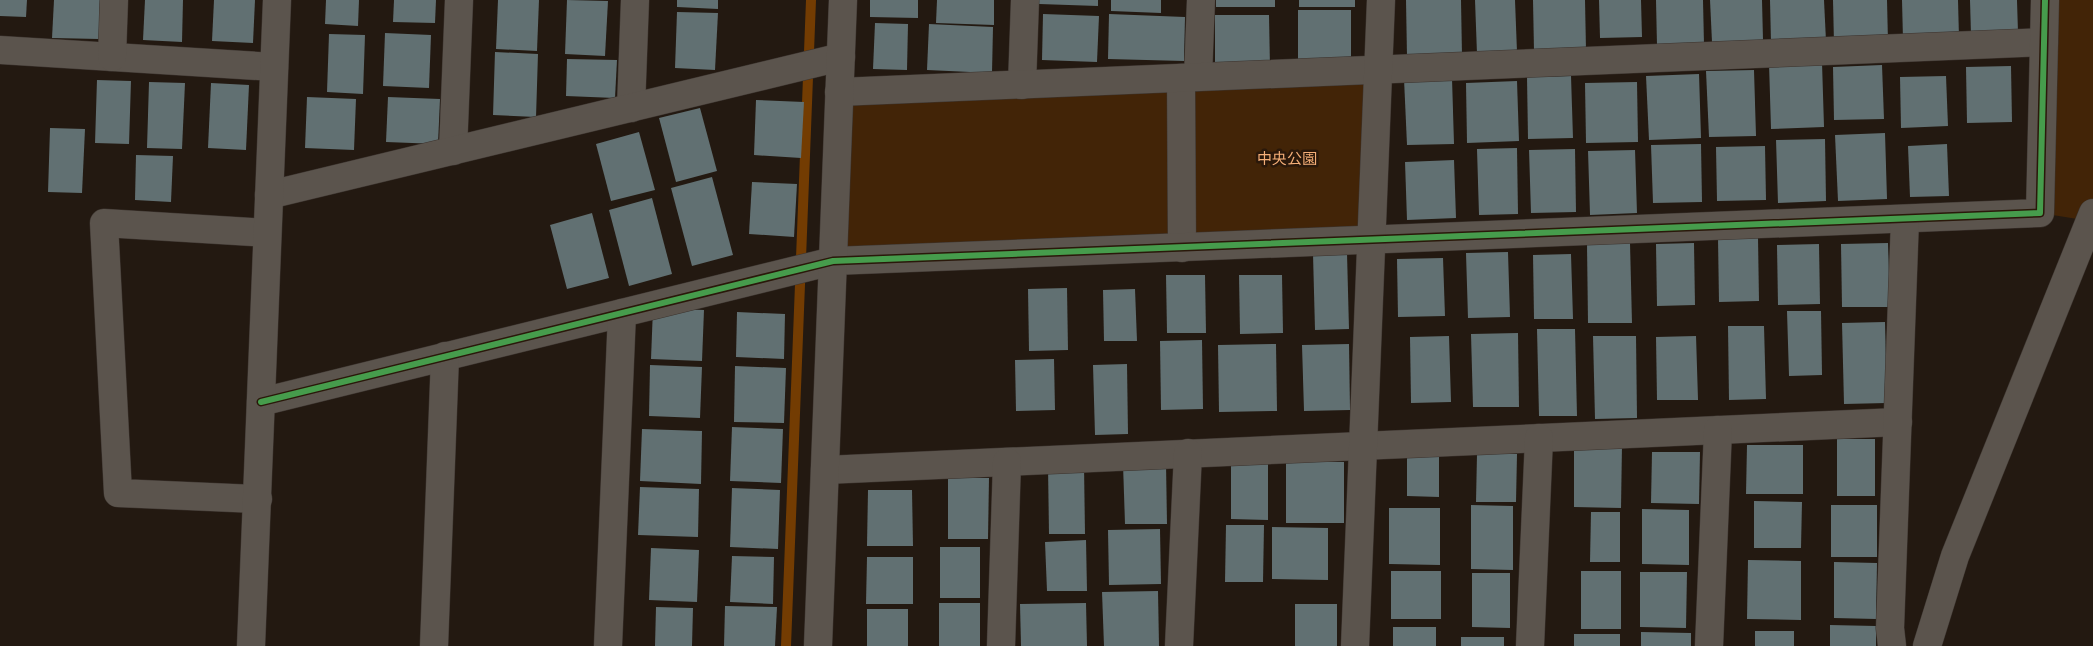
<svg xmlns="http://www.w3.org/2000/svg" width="2093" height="646" font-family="Lato,'Noto Sans JP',sans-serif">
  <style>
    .green { fill: #422407 }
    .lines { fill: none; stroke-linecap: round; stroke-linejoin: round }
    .stream { stroke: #733c02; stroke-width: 10 }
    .building { fill: #617072 }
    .minor-casing { stroke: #3c342f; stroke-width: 29 }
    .minor { stroke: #5b544d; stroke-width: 28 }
    .cycleway-casing { stroke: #2a180a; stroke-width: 9 }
    .cycleway { stroke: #469c4c; stroke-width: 6 }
    .labels { text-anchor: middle; stroke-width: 5; stroke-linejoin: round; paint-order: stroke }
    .park-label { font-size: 15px; fill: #f4ae77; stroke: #2a180a }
  </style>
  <rect width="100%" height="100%" fill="#231911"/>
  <g class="green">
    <path d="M2045 0H2093V213L2090 221 2040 213Z"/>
    <path d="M1378 70 1371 241 833 261 839 92Z"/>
  </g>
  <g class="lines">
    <path class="stream" d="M786 646 811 0"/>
  </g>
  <g class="building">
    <path d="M0 0H27L26 17 0 16Z"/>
    <path d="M54 0H100L99 39 52 38Z"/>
    <path d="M145 0H183L182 42 143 40Z"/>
    <path d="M214 0H255L253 43 212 41Z"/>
    <path d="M326 0H359L358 26 325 24Z"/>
    <path d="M394 0H436L435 23 393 22Z"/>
    <path d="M498 0H539L537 51 496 49Z"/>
    <path d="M567 0 608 1 605 56 565 54Z"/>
    <path d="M677 0H718V9L677 7Z"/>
    <path d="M870 0H918V18L870 17Z"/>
    <path d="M937 0H994V25L936 23Z"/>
    <path d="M1039 0H1098V6L1039 4Z"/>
    <path d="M1111 0H1161V13L1111 11Z"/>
    <rect x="1216" y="0" width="59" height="7"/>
    <rect x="1299" y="0" width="56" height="7"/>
    <path d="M1406 0H1461L1462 56 1407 57Z"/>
    <path d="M1475 0H1515L1517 52 1477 54Z"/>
    <path d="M1533 0H1585L1586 50 1534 51Z"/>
    <path d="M1599 0H1641L1642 37 1600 38Z"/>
    <path d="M1656 0H1703L1704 45 1657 46Z"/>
    <path d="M1710 0H1762L1763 40 1712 42Z"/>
    <path d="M1770 0H1824L1826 41 1771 43Z"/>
    <path d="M1833 0H1887L1888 42 1834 44Z"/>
    <path d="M1902 0H1958L1959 38 1903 40Z"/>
    <path d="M1970 0H2017L2018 33 1971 35Z"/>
    <rect x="1298" y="10" width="53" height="50"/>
    <path d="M677 12 718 13 715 70 675 68Z"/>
    <path d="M1043 14 1099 16 1097 62 1042 60Z"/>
    <path d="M1109 14 1185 17 1184 61 1108 59Z"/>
    <path d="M1215 15H1269L1270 68H1215Z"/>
    <path d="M875 23 908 24 907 70 873 69Z"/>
    <path d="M929 24 993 27 992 73 927 70Z"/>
    <path d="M385 33 431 35 429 88 383 86Z"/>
    <path d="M329 34 365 35 363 94 327 92Z"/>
    <path d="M495 52 538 54 536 117 493 115Z"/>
    <path d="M567 59 617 60 615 98 566 96Z"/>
    <path d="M1822 62 1824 127 1771 129 1769 63Z"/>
    <path d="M1882 65 1884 119 1834 120 1833 67Z"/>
    <path d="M2011 66 2012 122 1967 123 1966 67Z"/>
    <path d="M1754 70 1756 136 1709 137 1706 71Z"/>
    <path d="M1699 74 1701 138 1649 140 1646 76Z"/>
    <path d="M1571 76 1573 138 1528 139 1527 77Z"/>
    <path d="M1946 76 1948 126 1901 128 1900 77Z"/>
    <path d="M1452 78 1454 144 1407 145 1404 79Z"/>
    <path d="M97 80 131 81 129 144 95 143Z"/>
    <path d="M1517 81 1519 141 1467 143 1466 83Z"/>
    <path d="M149 82 185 83 182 149 147 148Z"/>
    <path d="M1637 82 1638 142 1586 143 1585 83Z"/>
    <path d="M211 83 249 85 246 150 208 148Z"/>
    <path d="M307 97 356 99 354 150 305 148Z"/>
    <path d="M388 97 440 99 438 144 386 142Z"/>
    <path d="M756 100 804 102 801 158 754 155Z"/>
    <path d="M700 108 717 171 676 182 659 118Z"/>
    <path d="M50 128 85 129 82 193 48 192Z"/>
    <path d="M639 132 655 190 611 201 596 144Z"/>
    <path d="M1885 133 1887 199 1838 201 1835 135Z"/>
    <path d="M1825 139 1826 201 1778 203 1776 140Z"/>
    <path d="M1701 144 1702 202 1653 203 1651 145Z"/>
    <path d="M1947 144 1949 196 1910 197 1908 146Z"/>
    <path d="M1765 146 1766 200 1717 201 1716 147Z"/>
    <path d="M1517 148 1518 214 1479 215 1477 149Z"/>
    <path d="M1575 149 1576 212 1531 213 1529 150Z"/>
    <path d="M1635 150 1637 213 1590 215 1588 151Z"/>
    <path d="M136 155 173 156 171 202 135 200Z"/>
    <path d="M1454 160 1456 218 1407 220 1405 162Z"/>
    <path d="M712 177 733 255 692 266 671 188Z"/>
    <path d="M752 182 797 184 794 237 749 234Z"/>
    <path d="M652 198 672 274 629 286 609 210Z"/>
    <path d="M592 213 609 278 567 289 550 225Z"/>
    <path d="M1758 238 1759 301 1719 302 1718 239Z"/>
    <path d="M1630 243 1632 323H1588L1587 244Z"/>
    <path d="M1694 243 1695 305 1657 306 1656 244Z"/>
    <path d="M1888 243 1890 307H1842L1841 244Z"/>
    <path d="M1819 244 1820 304 1778 305 1777 245Z"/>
    <path d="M1508 252 1510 317 1468 318 1466 253Z"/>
    <path d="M1347 253 1349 329 1315 330 1313 254Z"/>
    <path d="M1571 254 1573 319H1534L1533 255Z"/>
    <path d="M1443 258 1445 316 1398 317 1397 259Z"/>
    <path d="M1166 275H1205L1206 333H1167Z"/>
    <path d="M1239 275H1282L1283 333 1240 334Z"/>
    <path d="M1067 288 1068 350 1029 351 1028 289Z"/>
    <path d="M1135 289 1137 341H1104L1103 290Z"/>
    <path d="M653 308 704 310 702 361 651 359Z"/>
    <path d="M1787 311H1821L1822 375 1789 376Z"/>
    <path d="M737 312 785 314 784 359 736 357Z"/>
    <path d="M1885 322 1887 403 1844 404 1842 323Z"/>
    <path d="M1728 326H1764L1766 399 1729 400Z"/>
    <path d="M1537 329H1575L1577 416H1539Z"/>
    <path d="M1518 333 1519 407H1473L1471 334Z"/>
    <path d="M1449 336 1451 402 1411 403 1410 337Z"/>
    <path d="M1593 336H1636L1637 418 1595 419Z"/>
    <path d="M1696 336 1698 400H1657L1656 337Z"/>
    <path d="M1202 340 1203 409 1161 410 1160 341Z"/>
    <path d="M1276 344 1277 411 1219 412 1218 345Z"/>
    <path d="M1349 344 1350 410 1304 411 1302 345Z"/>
    <path d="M1054 359 1055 410 1016 411 1015 360Z"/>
    <path d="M1127 364 1128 434 1095 435 1093 365Z"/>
    <path d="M650 365 702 367 700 418 649 416Z"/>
    <path d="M735 366 786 368 784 423 734 422Z"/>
    <path d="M732 427 783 429 781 483 730 481Z"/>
    <path d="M642 429 702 431 701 484 640 481Z"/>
    <rect x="1837" y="439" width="38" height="57"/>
    <path d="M1574 443 1622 444 1621 508 1574 507Z"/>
    <path d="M1747 445H1803V494H1746Z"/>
    <path d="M1407 452H1439V497L1407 496Z"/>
    <path d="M1652 452H1700L1699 504 1651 503Z"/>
    <path d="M1477 454H1517L1516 502H1476Z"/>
    <path d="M1231 460 1268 461V520L1231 519Z"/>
    <path d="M1286 461 1344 462V523H1286Z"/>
    <path d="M1166 463 1167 524H1125L1123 464Z"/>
    <path d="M1084 465 1085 534H1049L1048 466Z"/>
    <path d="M948 478H989L988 539H948Z"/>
    <path d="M640 487 699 489 698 537 638 535Z"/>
    <path d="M732 488 780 490 778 549 730 547Z"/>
    <path d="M868 490H912L913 546H867Z"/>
    <path d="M1754 501 1802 502 1801 548H1754Z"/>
    <path d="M1471 505 1513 506V570L1471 569Z"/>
    <rect x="1831" y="505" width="46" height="52"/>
    <path d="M1389 508H1440V565L1389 564Z"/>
    <path d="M1642 509 1689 510V565L1642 564Z"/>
    <path d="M1591 512H1620V562H1590Z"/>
    <path d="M1226 525H1264L1263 582H1225Z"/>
    <path d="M1272 527 1328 528V580L1272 579Z"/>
    <path d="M1160 529 1161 584 1109 585 1108 530Z"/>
    <path d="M1086 540 1087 591H1047L1045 542Z"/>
    <rect x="940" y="547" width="40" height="51"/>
    <path d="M651 548 699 550 697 602 649 600Z"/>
    <path d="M732 556 774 557 773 604 730 602Z"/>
    <path d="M867 557H913V604H866Z"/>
    <path d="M1748 560 1801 561V620L1747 619Z"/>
    <path d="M1834 562 1877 563 1876 619 1834 618Z"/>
    <rect x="1391" y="571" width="50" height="48"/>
    <rect x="1581" y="571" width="40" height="58"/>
    <path d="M1640 572H1687L1686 628 1640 627Z"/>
    <path d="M1472 573H1510V628L1472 627Z"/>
    <path d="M1158 591 1159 646H1104L1102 592Z"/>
    <rect x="939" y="603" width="41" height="43"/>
    <path d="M1086 603 1087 646H1021L1020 604Z"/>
    <rect x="1295" y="604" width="42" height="42"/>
    <path d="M725 606 777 607 775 646H724Z"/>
    <path d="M656 607 693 608 692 646H655Z"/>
    <rect x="867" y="609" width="41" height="37"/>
    <path d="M1830 625 1876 626V646H1830Z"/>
    <rect x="1393" y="627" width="43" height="19"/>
    <rect x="1755" y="631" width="39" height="15"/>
    <path d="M1641 632 1691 633V646H1641Z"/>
    <rect x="1574" y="634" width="46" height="12"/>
    <rect x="1461" y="637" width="43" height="9"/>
  </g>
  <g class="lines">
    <g class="minor-casing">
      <g id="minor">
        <path d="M0 50 274 67"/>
        <path d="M112 57 114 0"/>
        <path d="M1198 77 1201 0"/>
        <path d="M1181 78 1182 248"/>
        <path d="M1022 85 1025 0"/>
        <path d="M839 92 2044 42"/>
        <path d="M631 108 635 0"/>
        <path d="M453 151 459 0"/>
        <path d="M269 195 841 57"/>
        <path d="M261 402 833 261 2040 213 2045 0"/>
        <path d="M825 470 1898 422"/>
        <path d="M258 499 118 493 104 223 267 233"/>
        <path d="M251 646 277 0"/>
        <path d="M434 646 445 356"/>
        <path d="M608 646 622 313"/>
        <path d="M818 646 843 0"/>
        <path d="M1001 646 1007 462"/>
        <path d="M1179 646 1188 453"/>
        <path d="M1355 646 1381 0"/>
        <path d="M1530 646 1539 438"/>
        <path d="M1709 646 1718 430"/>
        <path d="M1892 646 1890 628 1905 219"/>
        <path d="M1927 646 1955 556 2093 213"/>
      </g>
    </g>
    <use href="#minor" class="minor"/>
    <g class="cycleway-casing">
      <path id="cycleway" d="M261 402 833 261 2040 213 2045 0"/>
    </g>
    <use href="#cycleway" class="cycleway"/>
  </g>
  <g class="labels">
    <g class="park-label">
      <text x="1287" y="164">中央公園</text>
    </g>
  </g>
</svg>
